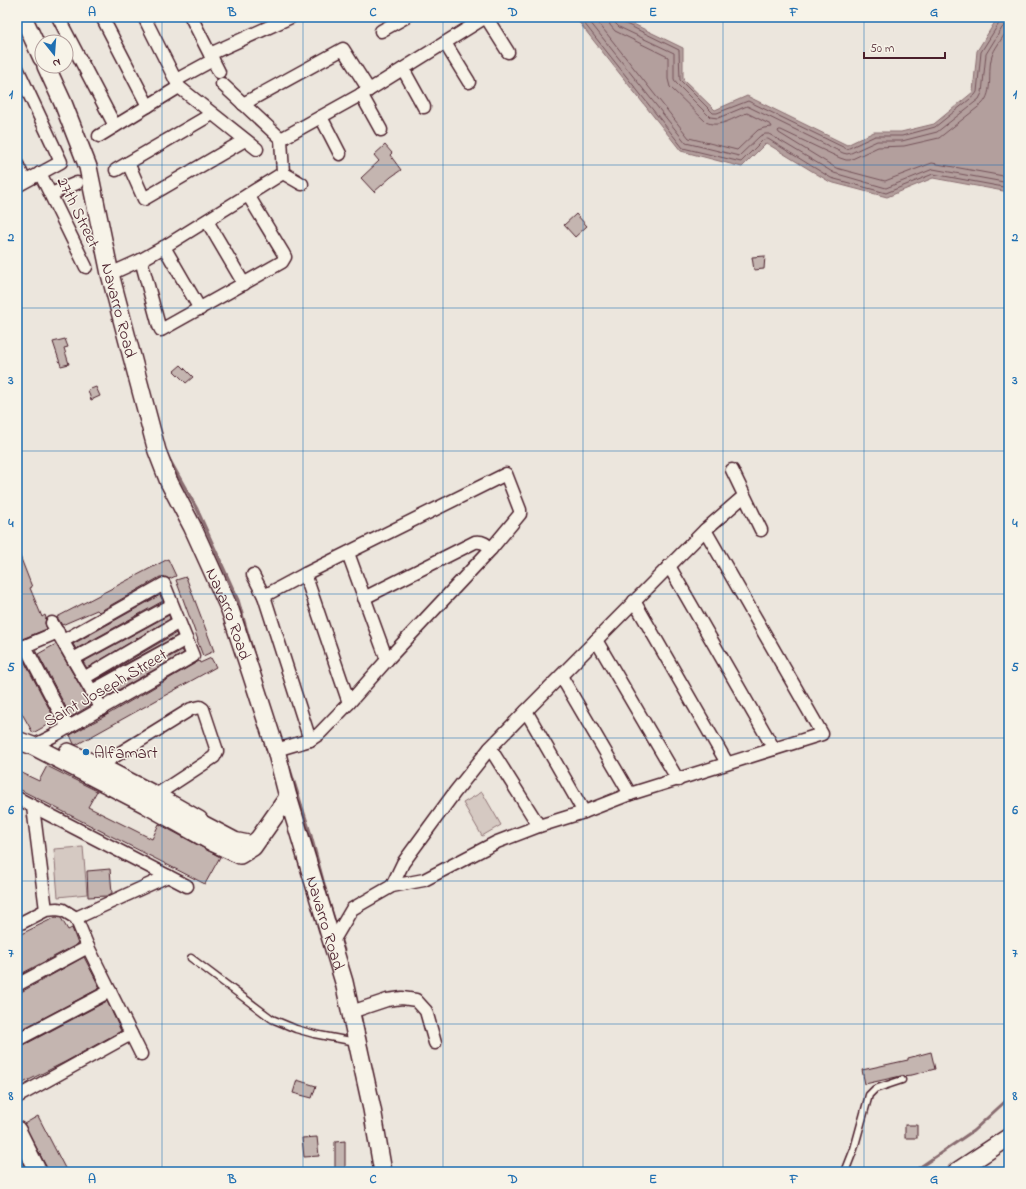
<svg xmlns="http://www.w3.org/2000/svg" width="1026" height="1189" font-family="'Indie Flower',sans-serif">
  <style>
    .green { fill: #d5c9c2; stroke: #907476 }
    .water { fill: #b39f9d; stroke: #896c6f }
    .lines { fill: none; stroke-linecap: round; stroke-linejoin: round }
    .shore { stroke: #745259; stroke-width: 1 }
    .stream { stroke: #896c6f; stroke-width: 3 }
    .building { fill: #c4b5b0; stroke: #4a1f2b }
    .lane-casing { stroke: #4a1f2b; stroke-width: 9 }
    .street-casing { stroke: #4a1f2b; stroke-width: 15 }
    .secondary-casing { stroke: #4a1f2b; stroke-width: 20 }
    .lane { stroke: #f7f3e8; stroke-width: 6 }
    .street { stroke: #f7f3e8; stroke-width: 12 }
    .secondary { stroke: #f7f3e8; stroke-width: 17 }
    .grid { fill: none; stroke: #1f6fb2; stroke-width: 1; stroke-opacity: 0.55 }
    .poi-dot { fill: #1f6fb2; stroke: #f7f3e8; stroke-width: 1.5 }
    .labels { text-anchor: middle; stroke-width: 3; stroke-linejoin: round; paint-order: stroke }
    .street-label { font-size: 17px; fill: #4a1f2b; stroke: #f7f3e8 }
    .poi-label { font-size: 17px; fill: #4a1f2b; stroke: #f7f3e8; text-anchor: start }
    .neatline { fill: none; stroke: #1f6fb2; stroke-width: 1.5 }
    .grid-label { font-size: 13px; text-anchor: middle; font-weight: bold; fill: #1f6fb2 }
  </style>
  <rect width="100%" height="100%" fill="#ece6dd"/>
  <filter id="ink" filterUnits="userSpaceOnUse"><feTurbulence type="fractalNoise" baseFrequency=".025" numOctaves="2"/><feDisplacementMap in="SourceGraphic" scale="8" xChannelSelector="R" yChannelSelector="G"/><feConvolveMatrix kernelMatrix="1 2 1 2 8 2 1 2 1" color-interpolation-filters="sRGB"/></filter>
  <g filter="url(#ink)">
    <g class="green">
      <path d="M482 792 501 825 482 836 463 803Z"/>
      <path d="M83 847 87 894 58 897 54 849Z"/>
    </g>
    <path class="water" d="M583 17H619L683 48V79L715 110 747 96 847 145 874 132H901L934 124 973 92 977 51 995 22 1001 17H1009V192L933 178 887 197 830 182 766 143 742 167 681 151 578 21Z"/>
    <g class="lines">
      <g class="shore">
        <path d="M585 17 584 23 683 148 741 162 763 140 768 139 831 178 886 193 933 174 1009 188"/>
        <path d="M590 17V22L686 143 739 156 760 136 765 134H769L834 173 886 188 933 169 1009 183"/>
        <path d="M596 17V20L689 138 737 150 758 130 764 128 772 127 771 125 747 113C734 117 719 129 706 122L670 87 668 79V57L615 31 610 25 608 17"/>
        <path d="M614 17 615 23 619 27 674 53V79L676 83 710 117 718 118 747 106 843 153 847 154 851 153 877 141H902L937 132 979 99 982 93 986 54 1002 28 1006 24 1008 17"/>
        <path d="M619 17 620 20 622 22 679 50 680 80 713 113H717L748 101 847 149 875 136H902L935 127 975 95 977 92 981 52 998 25 1002 21 1003 17"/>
        <path d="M1009 30 1006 32C1002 39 994 49 992 56 987 71 994 92 982 104L939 138 904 146 878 147 850 160H846L840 158 781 130H779L778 131 779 133 836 168 885 181 932 163 1009 177"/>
      </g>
      <g class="stream">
        <path d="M167 455 197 509 238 600 256 662"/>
        <path d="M288 763 310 832 328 899 337 928"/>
        <path d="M340 938 344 950 343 953"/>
        <path d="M360 1013 367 1048"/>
        <path d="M913 1172 973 1131 1009 1098"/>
      </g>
    </g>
    <g class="building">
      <path d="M385 145 392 153 390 155 401 170 391 177 374 192 361 178 379 161 374 155Z"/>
      <path d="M576 214 587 226 575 237 564 225Z"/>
      <path d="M765 256 764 269 754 270 752 257Z"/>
      <path d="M65 339 68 347 64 348 69 364 61 366 53 342Z"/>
      <path d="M181 365 193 377 186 383 174 371Z"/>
      <path d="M96 387 100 396 91 400 88 390Z"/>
      <path d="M18 551 32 587 30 588 42 617 45 615 46 618 45 623 47 629 17 641Z"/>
      <path d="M168 559 176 576 169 579 165 577H160L99 612 97 610 62 625 57 617Z"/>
      <path d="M186 577 214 651 203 656 197 640H198L176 580Z"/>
      <path d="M160 595 163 601 76 649 73 644Z"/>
      <path d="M169 615 170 619 87 668 83 662Z"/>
      <path d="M176 633 177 636 94 681Z"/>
      <path d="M56 644 91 705 71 717 38 654Z"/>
      <path d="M182 650 184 653 104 698 102 694Z"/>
      <path d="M211 658 216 667 76 745 74 744 70 735 105 716 199 661 200 663Z"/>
      <path d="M23 659 58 725 51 729 49 724 33 733 20 710 17 712V662Z"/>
      <path d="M47 766 97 791 88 807 152 839 159 824 220 857 205 884 17 788V777L20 772 39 781Z"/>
      <path d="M110 869 112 893 107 896 88 897 87 871Z"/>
      <path d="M56 917 61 918 68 930 72 928 78 944 17 976V936Z"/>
      <path d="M84 957 100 988 17 1032V992H21Z"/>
      <path d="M107 1001 121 1031 65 1062 17 1086V1047H20Z"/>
      <path d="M931 1052 935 1069 912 1075 901 1076 865 1084 862 1070 908 1060V1058Z"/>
      <path d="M297 1080 316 1086 312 1098 293 1093Z"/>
      <path d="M38 1116 67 1172H48L47 1168 24 1124Z"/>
      <rect x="905" y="1125" width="12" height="13"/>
      <path d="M317 1137 319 1156 304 1157 302 1138Z"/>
      <path d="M345 1141V1169H335V1142Z"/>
      <path d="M17 1152 27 1172H17Z"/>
    </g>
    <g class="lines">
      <g class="lane-casing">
        <g id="lane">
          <path d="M191 958 272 1019 296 1029 314 1034 356 1042"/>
          <path d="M845 1172 854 1149 869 1095 875 1089 902 1080"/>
        </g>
      </g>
      <g class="street-casing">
        <g id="street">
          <path d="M58 17 115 126"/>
          <path d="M102 17 148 106"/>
          <path d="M144 17 179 87 257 149"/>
          <path d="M191 17 219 72"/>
          <path d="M486 17 508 52"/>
          <path d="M381 31 406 17"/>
          <path d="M445 43 469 82"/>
          <path d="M210 54 291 17"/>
          <path d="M17 68 61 162 17 186"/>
          <path d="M403 69 424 107"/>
          <path d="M176 80 213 60"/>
          <path d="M222 84 281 139"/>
          <path d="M361 94 381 130"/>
          <path d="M243 104 343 49 369 90"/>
          <path d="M321 117 340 154"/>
          <path d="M99 136 179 87"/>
          <path d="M128 163 144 199 245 140"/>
          <path d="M17 164 25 181"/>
          <path d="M116 170 212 114"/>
          <path d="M40 173 86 267"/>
          <path d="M283 173 302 184"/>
          <path d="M51 194 77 183"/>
          <path d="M207 221 244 284"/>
          <path d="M164 247 200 309"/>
          <path d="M141 260 159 326 161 330 282 262 285 257 283 253 248 195"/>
          <path d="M110 274 141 260 164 247 283 173 281 139 369 90 486 17"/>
          <path d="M732 470 761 530"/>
          <path d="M348 553 387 660"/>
          <path d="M669 566 774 749"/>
          <path d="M305 574 349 703"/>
          <path d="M253 575 264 596 310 740"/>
          <path d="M264 596 305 574 506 474 520 510V514L491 549 387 660 349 703 319 734 310 740 276 750"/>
          <path d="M364 598 475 542C483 541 486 544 491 549"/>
          <path d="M634 601 727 763"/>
          <path d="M52 623 102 709"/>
          <path d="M596 640 678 780"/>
          <path d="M25 646 68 728"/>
          <path d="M18 649 58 632"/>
          <path d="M73 659 172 605"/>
          <path d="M561 676 630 794"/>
          <path d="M84 678 179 622"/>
          <path d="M92 691 186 639"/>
          <path d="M526 711 584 812"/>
          <path d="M33 746 53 736 193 656 164 584 63 641"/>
          <path d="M490 748 539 826"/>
          <path d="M99 766 191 709 200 707 203 709 217 751 214 757 150 799"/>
          <path d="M17 798 187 886"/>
          <path d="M33 807 46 910"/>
          <path d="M200 820 236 839 251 842 261 834"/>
          <path d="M392 886 403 863 455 792 490 748 526 711 705 530 744 496"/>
          <path d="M76 918 168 876"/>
          <path d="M17 925 46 910 57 909 63 910 76 918 88 947 141 1054"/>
          <path d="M332 943 352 909 392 886 424 880 497 842 539 826 584 812 630 794 822 734 705 530"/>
          <path d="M17 985 88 947"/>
          <path d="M351 1012 387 1000 402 998 416 1000 426 1011 435 1043"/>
          <path d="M17 1040 110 991"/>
          <path d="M17 1097 131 1034"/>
        </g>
      </g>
      <g class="secondary-casing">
        <g id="secondary">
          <path d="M23 17 42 58"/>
          <path id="s1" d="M46 66 63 103 88 167 110 274 157 451 169 482 192 526 230 610 251 673 276 750 288 797 344 982 372 1109 383 1172"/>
          <path d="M17 740 33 746 145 804 214 843 240 855 253 847 288 797"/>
          <path d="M68 752 99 766 155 795 199 820 213 842"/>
          <path d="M17 1130 38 1172"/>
          <path d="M956 1172 1009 1137"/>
        </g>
      </g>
      <use href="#lane" class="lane"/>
      <use href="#street" class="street"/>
      <use href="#secondary" class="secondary"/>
    </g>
  </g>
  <path class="grid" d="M162 17V1172M303 17V1172M443 17V1172M583 17V1172M723 17V1172M864 17V1172M17 165H1009M17 308H1009M17 451H1009M17 594H1009M17 738H1009M17 881H1009M17 1024H1009"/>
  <circle class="poi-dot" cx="86" cy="752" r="4"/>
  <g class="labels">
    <g class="street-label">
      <text transform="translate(79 212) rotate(64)" y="6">27th Street</text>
      <text dy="6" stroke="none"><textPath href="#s1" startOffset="256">Navarro Road</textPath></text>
      <text dy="6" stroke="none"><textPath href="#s1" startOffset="580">Navarro Road</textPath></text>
      <text transform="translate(105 687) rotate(-30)" y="6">Saint Joseph Street</text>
      <text dy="6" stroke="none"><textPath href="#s1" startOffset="904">Navarro Road</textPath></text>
    </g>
    <g class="poi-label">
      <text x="94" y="758">Alfamart</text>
    </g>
  </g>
  <rect width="1026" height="1189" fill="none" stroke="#f7f3e8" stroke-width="44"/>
  <g transform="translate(54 54) rotate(163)"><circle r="19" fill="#f7f3e8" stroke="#b29e9c"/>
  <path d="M0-3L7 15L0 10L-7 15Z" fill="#1f6fb2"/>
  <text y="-6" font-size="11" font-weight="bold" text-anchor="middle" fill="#4a1f2b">N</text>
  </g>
  <path d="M864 52v6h81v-6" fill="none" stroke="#4a1f2b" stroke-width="2"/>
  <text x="870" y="52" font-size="12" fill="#4a1f2b" stroke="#f7f3e8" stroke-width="3" paint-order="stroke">50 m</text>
  <rect x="22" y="22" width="982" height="1145" class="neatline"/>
  <g class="grid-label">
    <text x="92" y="16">A</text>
    <text x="232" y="16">B</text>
    <text x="373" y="16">C</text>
    <text x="513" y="16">D</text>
    <text x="653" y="16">E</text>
    <text x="794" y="16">F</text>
    <text x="934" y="16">G</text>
    <text x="11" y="98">1</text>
    <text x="1015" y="98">1</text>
    <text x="11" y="241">2</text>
    <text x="1015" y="241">2</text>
    <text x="11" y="384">3</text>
    <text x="1015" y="384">3</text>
    <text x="11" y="527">4</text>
    <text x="1015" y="527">4</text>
    <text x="11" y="671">5</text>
    <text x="1015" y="671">5</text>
    <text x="11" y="814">6</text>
    <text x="1015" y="814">6</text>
    <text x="11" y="957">7</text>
    <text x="1015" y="957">7</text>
    <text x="11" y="1100">8</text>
    <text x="1015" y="1100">8</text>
    <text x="92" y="1183">A</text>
    <text x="232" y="1183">B</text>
    <text x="373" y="1183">C</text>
    <text x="513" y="1183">D</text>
    <text x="653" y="1183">E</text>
    <text x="794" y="1183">F</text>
    <text x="934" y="1183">G</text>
  </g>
</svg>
